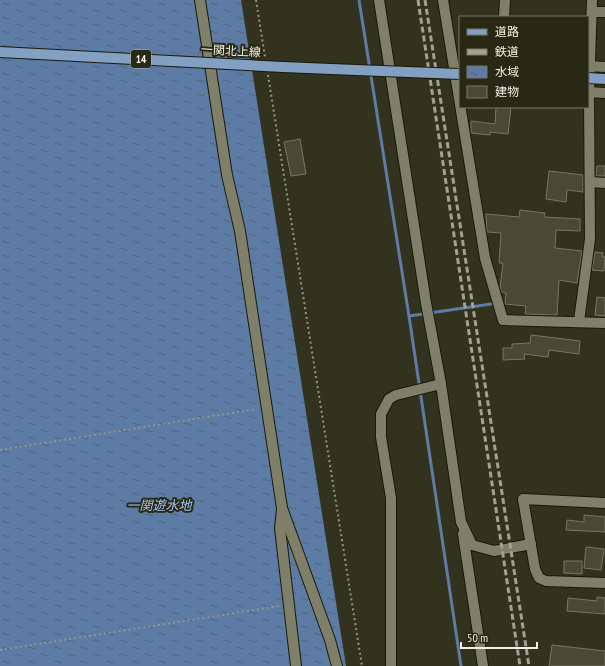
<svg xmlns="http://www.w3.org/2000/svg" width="605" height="666" font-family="'PT Sans Narrow','Noto Sans JP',sans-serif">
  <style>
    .water { fill: url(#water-ripples) }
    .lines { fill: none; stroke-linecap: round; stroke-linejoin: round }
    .stream { stroke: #5c7ba5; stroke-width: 3 }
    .building { fill: #4a4935; stroke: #787762 }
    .street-casing { stroke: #1a1907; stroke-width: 12 }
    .primary-casing { stroke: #1a1907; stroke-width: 12 }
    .path { stroke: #969586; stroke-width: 2; stroke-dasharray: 2 3; stroke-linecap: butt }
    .street { stroke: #80806a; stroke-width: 10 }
    .primary { stroke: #82a0c1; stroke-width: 10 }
    .rail { stroke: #a2a192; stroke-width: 3; stroke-dasharray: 6 3; stroke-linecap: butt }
    .primary-bridge-casing { stroke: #1a1907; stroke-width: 12; stroke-linecap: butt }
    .primary-bridge { stroke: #82a0c1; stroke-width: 10 }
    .labels { text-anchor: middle; stroke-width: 4; stroke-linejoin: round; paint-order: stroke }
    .shield { fill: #292815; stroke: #b6b5a7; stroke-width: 1 }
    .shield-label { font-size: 11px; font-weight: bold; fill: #f2f2e6 }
    .street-label { font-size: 12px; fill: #f2f2e6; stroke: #292815 }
    .water-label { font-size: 13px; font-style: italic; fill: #a0c6f9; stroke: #292815 }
  </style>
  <defs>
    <pattern id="water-ripples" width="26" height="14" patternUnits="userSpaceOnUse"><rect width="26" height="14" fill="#5c7ba5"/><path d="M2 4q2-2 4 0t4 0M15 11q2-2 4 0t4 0" fill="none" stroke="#53647a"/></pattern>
  </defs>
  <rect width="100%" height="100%" fill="#33321f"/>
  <path class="water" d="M0 0H241L346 666H0Z"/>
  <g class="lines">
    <g class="stream">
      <path d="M359 0 409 316 461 666"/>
      <path d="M409 316 491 304"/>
    </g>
  </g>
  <g class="building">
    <path d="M496 107H511L508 134 490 132V135L471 133V121L495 124Z"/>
    <path d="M300 139 306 174 291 176 284 142Z"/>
    <path d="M597 166H605V176H596Z"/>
    <path d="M549 171 583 175V192L567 190 566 202 546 199Z"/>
    <path d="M520 210 545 213 544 217 580 219V231L556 230 555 248 582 251 577 283 559 280 557 315 525 314 526 306 505 304 506 293 502 292 500 288 503 263H499L501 233 487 232 486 214 519 217Z"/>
    <path d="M595 252 603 253 602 257H605L604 271 592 270Z"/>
    <path d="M597 297 605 298V316L595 315Z"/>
    <path d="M531 335 580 341 579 354 549 350 548 357 524 354 525 359 503 360V348H512V344L530 343Z"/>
    <path d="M584 515 605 517V532L566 530 567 520 584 522Z"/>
    <path d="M586 547 604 549 601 570 584 568Z"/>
    <path d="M564 561H582V574L564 573Z"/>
    <path d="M597 597 605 598V614L567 611 568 598 597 601Z"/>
    <path d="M552 645 605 651V666H549Z"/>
  </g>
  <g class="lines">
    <g class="street-casing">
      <g id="street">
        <path d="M200 0 227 175 240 231 282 508 330 640 337 666"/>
        <path d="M379 0 426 303 441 384"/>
        <path d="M443 0 485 258 503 320 605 323"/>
        <path d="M592 12H605"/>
        <path d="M504 17 505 0"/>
        <path d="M588 66 605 67"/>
        <path d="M588 92 605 93"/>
        <path d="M591 182 605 183"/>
        <path d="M579 321 590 239 589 92 592 0"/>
        <path d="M605 503 523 499 535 569 539 578 546 581 605 583"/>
        <path d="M282 510 280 528 296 666"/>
        <path d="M463 534 483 666"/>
        <path d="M391 666V498L381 437V414L389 399 396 395 441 384 461 522 472 545 494 551 531 544"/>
      </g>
    </g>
    <g class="primary-casing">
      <path id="primary" d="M283 67 356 70"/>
    </g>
    <g class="path">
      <path d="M256 0 265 57"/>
      <path d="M268 75 362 666"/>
      <path d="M0 450 257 409"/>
      <path d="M0 650 279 606"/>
    </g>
    <use href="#street" class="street"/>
    <use href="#primary" class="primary"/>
    <g class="rail">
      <path d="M418 0 520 666"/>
      <path d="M425 0 529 666"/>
    </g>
    <g class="primary-bridge-casing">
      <g id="primary-bridge">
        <path d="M0 52 283 67"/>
        <path d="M356 70 460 74"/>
        <path d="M588 78 605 79"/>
      </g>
    </g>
    <use href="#primary-bridge" class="primary-bridge"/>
  </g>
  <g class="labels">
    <rect class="shield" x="131" y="50" width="20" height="18" rx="3"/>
    <g class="shield-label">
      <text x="141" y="63">14</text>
    </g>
    <g class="street-label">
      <text transform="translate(231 51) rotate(3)" y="4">一関北上線</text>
    </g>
    <g class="water-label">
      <text x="159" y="510">一関遊水地</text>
    </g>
  </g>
  <rect x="459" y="16" width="130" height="92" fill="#292815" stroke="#797969"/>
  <rect x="467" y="29" width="20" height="6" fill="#82a0c1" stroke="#797969"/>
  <text x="495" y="36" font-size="12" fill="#f2f2e6">道路</text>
  <rect x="467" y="49" width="20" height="6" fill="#a2a192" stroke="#797969"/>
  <text x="495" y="56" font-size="12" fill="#f2f2e6">鉄道</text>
  <rect x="467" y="66" width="20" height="12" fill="url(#water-ripples)" stroke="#797969"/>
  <text x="495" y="76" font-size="12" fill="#f2f2e6">水域</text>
  <rect x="467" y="86" width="20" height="12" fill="#4a4935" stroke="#797969"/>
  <text x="495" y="96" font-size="12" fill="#f2f2e6">建物</text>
  <path d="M461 642v6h76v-6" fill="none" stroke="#f2f2e6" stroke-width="2"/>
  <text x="467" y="642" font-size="12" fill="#f2f2e6" stroke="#292815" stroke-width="3" paint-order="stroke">50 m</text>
</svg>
